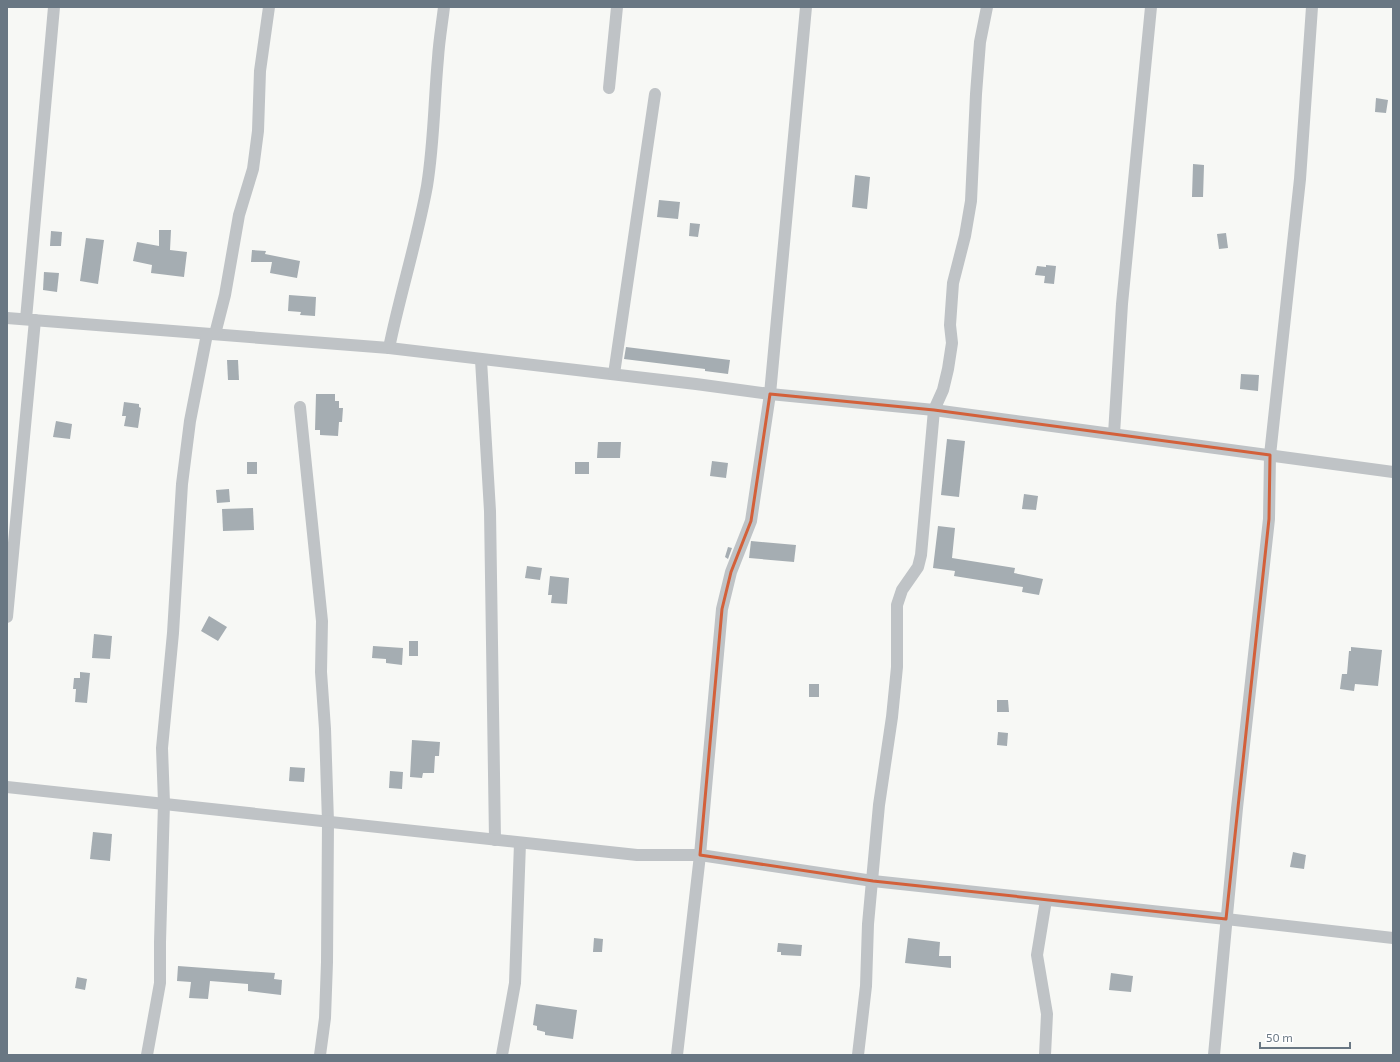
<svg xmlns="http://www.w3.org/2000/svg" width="1400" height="1062" font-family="'Exo 2',sans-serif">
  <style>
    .building { fill: #a5adb2 }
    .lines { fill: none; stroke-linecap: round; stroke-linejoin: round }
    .minor { stroke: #bfc3c6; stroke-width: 12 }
    .marked { fill: none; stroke: #d3603a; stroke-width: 3; stroke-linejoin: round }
  </style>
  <rect width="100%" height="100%" fill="#f7f8f5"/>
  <g class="building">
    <path d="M1376 98 1388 100 1386 113 1375 112Z"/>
    <path d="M1193 164 1204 165 1203 197H1192Z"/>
    <path d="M855 175 870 177 867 209 852 207Z"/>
    <path d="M659 200 680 202 678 219 657 217Z"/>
    <path d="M690 223 700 224 698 237 689 236Z"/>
    <path d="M159 230H171L170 250 187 252 184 277 151 273 152 265 133 261 137 242 159 246Z"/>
    <path d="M51 231 62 232 61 246H50Z"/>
    <path d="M1226 233 1228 248 1219 249 1217 234Z"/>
    <path d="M86 238 104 240 98 284 80 281Z"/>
    <path d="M252 250 266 251 265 254 300 261 297 278 270 273 272 262H251Z"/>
    <path d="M1046 265 1056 266 1054 284 1044 283 1045 276 1035 275 1037 266 1046 267Z"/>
    <path d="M44 272 59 273 57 292 43 290Z"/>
    <path d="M289 295 316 297 315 316 300 315 301 312 288 311Z"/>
    <path d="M626 347 730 360 728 374 705 371V369L624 359Z"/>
    <path d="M227 360H238L239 380H228Z"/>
    <path d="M1241 374 1259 375 1258 391 1240 389Z"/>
    <path d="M316 394H335V401H339V408H343L342 422H339L338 436 320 435V430H315Z"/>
    <path d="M124 402 139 404V407L141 408 138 428 124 426 126 416H122Z"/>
    <path d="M56 421 72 424 70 439 53 437Z"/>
    <path d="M947 439 965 441 959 497 941 495Z"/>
    <path d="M598 442H621L620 458H597Z"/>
    <path d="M712 461 728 463 726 478 710 476Z"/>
    <rect x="247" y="462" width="10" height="12"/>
    <rect x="575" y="462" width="14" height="12"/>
    <path d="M229 489 230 502 217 503 216 490Z"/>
    <path d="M1024 494 1038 496 1036 510 1022 509Z"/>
    <path d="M253 508 254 530 223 531 222 509Z"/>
    <path d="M938 526 955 528 952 558 1015 568 1014 573 1043 579 1039 595 1022 592 1023 587 954 576 955 571 933 568Z"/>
    <path d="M751 541 796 545 794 562 749 558Z"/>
    <path d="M728 547 732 548 728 559 725 557Z"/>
    <path d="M527 566 542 568 540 580 525 578Z"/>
    <path d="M550 576 569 578 567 604 551 603 552 595H548Z"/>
    <path d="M209 616 227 627 218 641 201 631Z"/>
    <path d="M94 634 112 636 110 659 92 658Z"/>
    <rect x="409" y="641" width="9" height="15"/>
    <path d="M373 646 403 648 402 665 386 663V659L372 658Z"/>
    <path d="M1351 647 1382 650 1378 686 1355 684 1354 691 1340 689 1342 674H1347L1349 651H1351Z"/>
    <path d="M80 672 90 673 87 703 75 702 76 689H73L74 678H80Z"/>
    <rect x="809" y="684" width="10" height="13"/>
    <path d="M997 700H1008L1009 712H997Z"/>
    <path d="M998 732 1008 733 1007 746 997 745Z"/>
    <path d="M412 740 440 742 439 756H435L434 773H423L422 778 410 777Z"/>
    <path d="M290 767 305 768 304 782 289 781Z"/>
    <path d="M390 771 403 772 402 789 389 788Z"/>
    <path d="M93 832 112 834 110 861 90 859Z"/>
    <path d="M1293 852 1306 855 1304 869 1290 867Z"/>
    <path d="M594 938 603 939 602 952H593Z"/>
    <path d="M908 938 940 942 939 956H951V968L905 963Z"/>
    <path d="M778 943 802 945 801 956 781 955V952H777Z"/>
    <path d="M178 966 275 973 274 979 282 980 281 995 248 991V984L210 981 208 999 189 998 191 982 177 981Z"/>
    <path d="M1111 973 1133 976 1131 992 1109 990Z"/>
    <path d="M77 977 87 979 85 990 75 988Z"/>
    <path d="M536 1004 577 1010 573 1039 545 1035V1032L537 1030V1026L533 1025Z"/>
  </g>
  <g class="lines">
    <g class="minor">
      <path d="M609 88 617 7"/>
      <path d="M7 318 389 348 696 384 770 394 934 410 1393 472"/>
      <path d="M26 319 54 7"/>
      <path d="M215 334 225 295 239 215 253 169 258 131 260 71 269 7"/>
      <path d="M389 348C400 294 417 241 427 186 434 143 434 101 438 58 439 41 442 24 444 7"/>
      <path d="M481 360 490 511 495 840"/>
      <path d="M614 374 655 94"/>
      <path d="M300 407 322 621 321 672 325 729 328 822 327 962 325 1018 320 1055"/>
      <path d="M1114 434 1122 304 1151 7"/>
      <path d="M7 617 35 320"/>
      <path d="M7 787 637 855H700L873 881 1226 919 1393 938"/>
      <path d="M147 1055 160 983V942L164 803 162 748 173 633 182 484 190 421 207 334"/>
      <path d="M502 1055 515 983 520 843"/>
      <path d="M677 1055 700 855 722 609 731 572 751 521 770 394 806 7"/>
      <path d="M858 1055 866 986 868 924 879 805 892 717 897 667V605L902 590 918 567 921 555 934 410 943 390 948 369 952 343 950 325 953 283 965 236 971 201 976 94 980 42 987 7"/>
      <path d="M1045 1055 1047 1014 1037 955 1046 900"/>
      <path d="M1214 1055 1237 808 1269 519 1270 455 1300 179 1312 7"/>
    </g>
  </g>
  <path class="marked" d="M770 394 934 410 1270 455 1269 519 1226 919 873 881 700 855 722 609 731 572 751 521Z"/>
  <rect width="1400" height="1062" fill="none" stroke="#697783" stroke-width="16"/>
  <path d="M1260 1042v6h90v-6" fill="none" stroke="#697783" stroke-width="2"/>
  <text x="1266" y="1042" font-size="12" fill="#697783" stroke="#ffffff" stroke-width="3" paint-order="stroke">50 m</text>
</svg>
